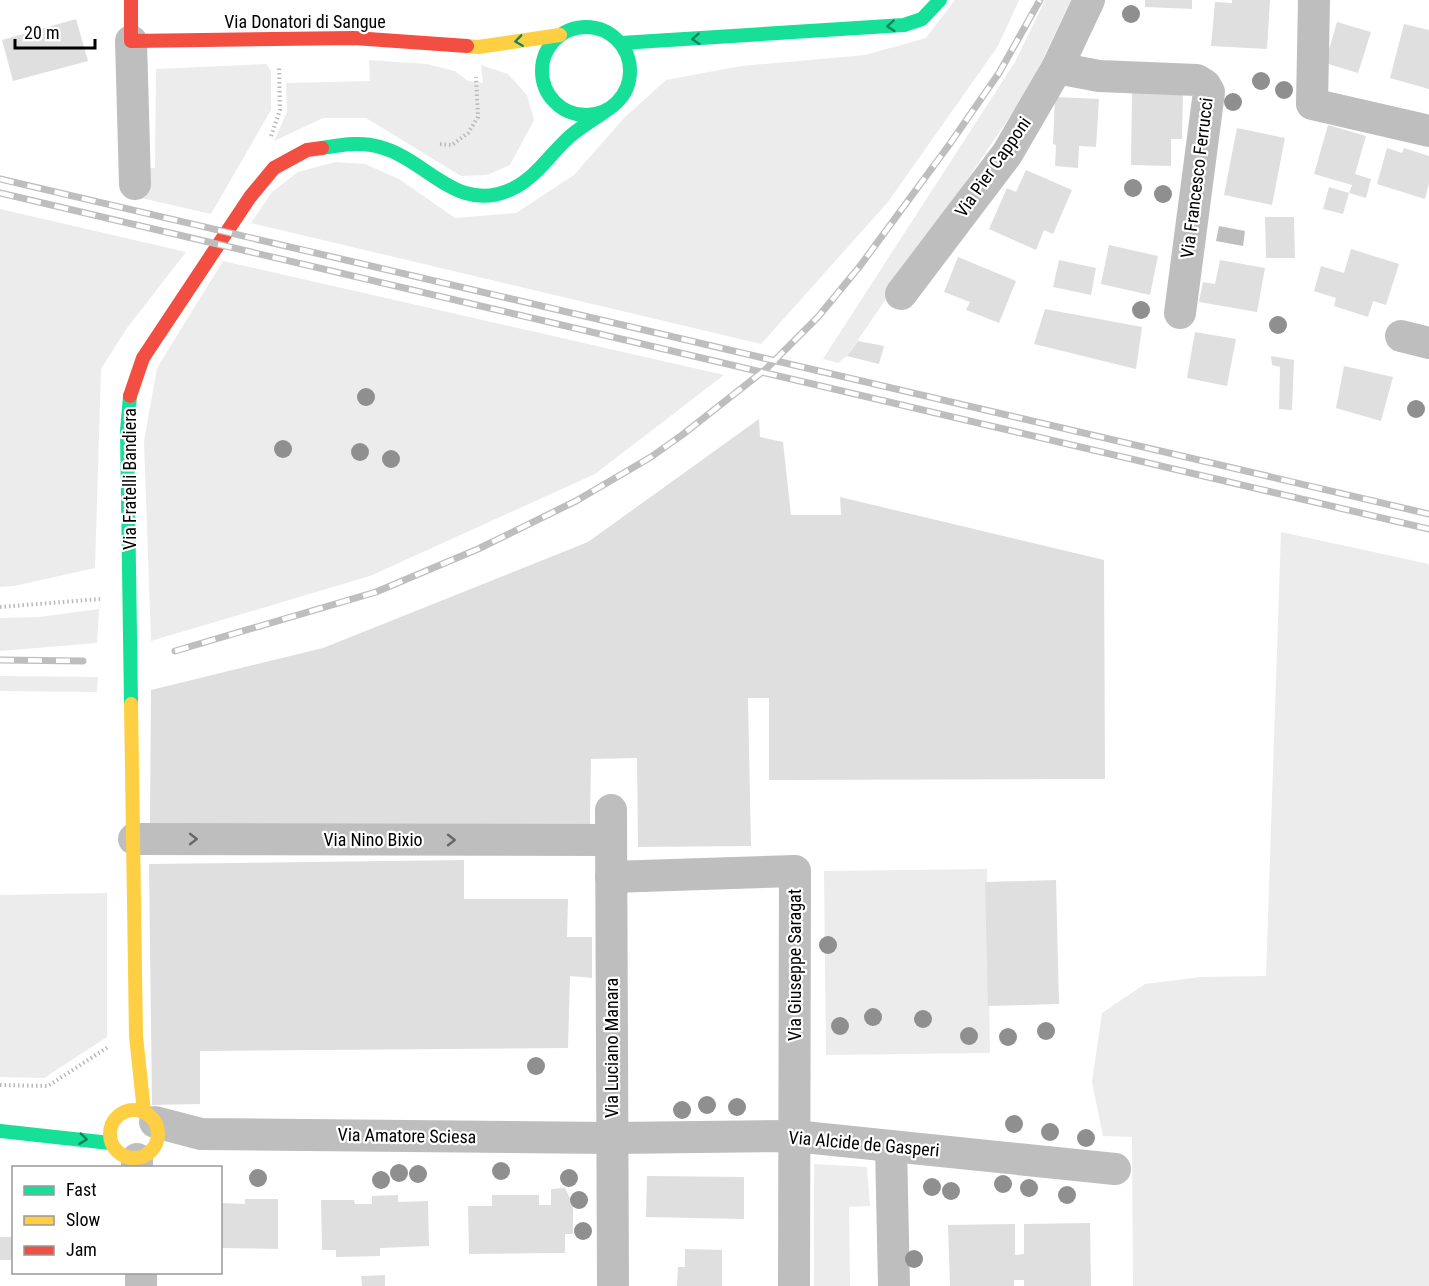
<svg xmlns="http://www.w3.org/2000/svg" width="1429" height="1286" font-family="'Roboto Condensed',sans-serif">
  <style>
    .green { fill: #ececec }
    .water { fill: #bfbfbf }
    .building { fill: #dfdfdf }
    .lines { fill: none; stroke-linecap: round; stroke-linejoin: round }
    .path { stroke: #b9b9b9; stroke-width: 4; stroke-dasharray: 1.5 3; stroke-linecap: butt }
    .street { stroke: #bebebe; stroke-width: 32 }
    .fast { stroke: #16e098; stroke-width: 14 }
    .slow { stroke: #ffcf43; stroke-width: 14 }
    .jam { stroke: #f24e42; stroke-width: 14 }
    .rail-casing { stroke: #bebebe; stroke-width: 7 }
    .rail { stroke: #fff; stroke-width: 4.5; stroke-dasharray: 14; stroke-linecap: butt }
    .tree { fill: #8f8f8f }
    .oneway { stroke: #0d865b }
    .oneway2 { stroke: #686868 }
    .labels { text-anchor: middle; stroke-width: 4.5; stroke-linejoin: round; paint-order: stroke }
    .street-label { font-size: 18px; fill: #000; stroke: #fff }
  </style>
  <rect width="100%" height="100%" fill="#fff"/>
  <g class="green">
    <path d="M955 0H1019L998 46 888 202 761 344 251 223 272 192 298 172 335 162 365 164 399 179 455 218 516 213 574 175 623 119 666 80 741 66 865 55 926 38Z"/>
    <path d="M1045 0H1071L1028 90 847 356 838 363 823 359 1015 62Z"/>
    <path d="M369 60 427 64 455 71 468 81 483 83 481 65 508 74 527 95 534 120 510 165 487 175 461 176 366 118H323L274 141 287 112 286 83 370 81Z"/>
    <path d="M266 64 271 71V110L211 214 141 198 139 168H155L156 69Z"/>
    <path d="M0 209 186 252 127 328 101 369 95 568 14 586 0 587Z"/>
    <path d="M223 261 724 375 595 474 370 576 151 641 144 441 157 368Z"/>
    <path d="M1281 532 1429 564V1286H1133L1132 1137 1103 1136 1092 1082 1102 1013 1145 984 1201 977 1266 976Z"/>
    <path d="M99 609 97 643 0 651V618L39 617Z"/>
    <path d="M0 676 98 677 97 692 0 691Z"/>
    <path d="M987 869 990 1053 826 1055 824 871Z"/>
    <path d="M107 893V1037L44 1078 0 1077V895Z"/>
    <path d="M814 1164 867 1167 870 1206 849 1207 850 1286H814Z"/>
  </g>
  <path class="water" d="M1219 226 1245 231 1243 246 1216 241Z"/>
  <g class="building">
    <path d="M1145 0H1192V9L1145 7Z"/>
    <path d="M1232 0H1270L1267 49 1211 46 1215 2 1232 3Z"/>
    <path d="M76 19 88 61 13 81 2 40Z"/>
    <path d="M1337 22 1371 32 1358 73 1325 63Z"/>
    <path d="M1404 24 1429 30V89L1390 78Z"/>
    <path d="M1132 92 1183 93 1182 139H1171V166L1131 165Z"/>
    <path d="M1055 97 1099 99 1096 147 1079 146 1078 168 1055 166 1056 145 1053 144Z"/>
    <path d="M1328 125 1366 136 1355 174 1371 179 1366 198 1349 193 1352 185 1314 174Z"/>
    <path d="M1237 128 1285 138 1272 205 1224 195Z"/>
    <path d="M1387 148 1402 153 1404 148 1429 156V183L1425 199 1377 184Z"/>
    <path d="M1026 170 1072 190 1053 234 1044 230 1036 250 989 229 1007 188 1016 192Z"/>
    <path d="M1329 187 1349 193 1343 214 1323 209Z"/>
    <path d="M1265 217H1294L1295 258H1266Z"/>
    <path d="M1109 245 1158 256 1150 295 1101 284Z"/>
    <path d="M1351 249 1399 264 1386 305 1373 301 1368 317 1334 306 1336 298 1314 291 1321 266 1344 273Z"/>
    <path d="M958 257 1016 281 999 323 966 310 970 302 944 292Z"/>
    <path d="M1059 260 1096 268 1091 295 1053 287Z"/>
    <path d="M1220 260 1265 268 1257 312 1199 302 1203 282 1215 284Z"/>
    <path d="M1045 309 1142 327 1136 369 1034 344Z"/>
    <path d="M1195 332 1236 339 1227 386 1187 378Z"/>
    <path d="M858 341 884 346 879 364 847 356Z"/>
    <path d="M1271 356 1294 360 1292 410 1279 409 1280 367 1272 365Z"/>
    <path d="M1344 366 1393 377 1381 421 1336 408Z"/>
    <path d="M759 419 760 437 783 442 791 515H841L840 497 1104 560 1105 779 769 780V698H748L751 846 638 847 637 758 591 759 590 824H150L151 690 323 648 588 542Z"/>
    <path d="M464 860V899H568L567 937H592V978L570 976 568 1048 200 1051V1104L152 1105 149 864Z"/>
    <path d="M1056 880 1059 1004 988 1006 985 882Z"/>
    <path d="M647 1176 744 1177V1219L646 1217Z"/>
    <path d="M565 1188 573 1204V1234H565V1253L469 1254 468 1206H492V1195H539V1205H551V1189Z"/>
    <path d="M398 1195V1202L428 1201 429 1246 380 1248V1256L336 1257V1250H322L321 1200H354L355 1204H372V1196Z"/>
    <path d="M245 1199H278V1249L220 1248V1203L245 1204Z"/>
    <path d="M1090 1223 1091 1286H1024V1280H1014V1286H950L948 1225 1015 1224V1255L1024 1254V1224Z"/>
    <rect x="0" y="1237" width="14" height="23"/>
    <path d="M685 1249 722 1250V1286H677L678 1267H685Z"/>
    <path d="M385 1275V1286H362L361 1276Z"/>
  </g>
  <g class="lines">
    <g class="path">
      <path d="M271 136 280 110 279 67"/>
      <path d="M440 144 452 145 468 133 478 117 476 77"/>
      <path d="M0 607 100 599"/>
      <path d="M0 1085 48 1086 108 1047"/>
    </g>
    <g class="street">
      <path d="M1314 0 1312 104 1429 131"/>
      <path d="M131 41 135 184"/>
      <path d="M1057 68 1099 76 1197 80 1205 85 1209 92 1180 313"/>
      <path d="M901 294 1007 154 1057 68 1089 0"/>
      <path d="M1401 336 1429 343"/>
      <path d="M611 810 613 1286"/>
      <path d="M134 839 611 840"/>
      <path d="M611 877 795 871 794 1286"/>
      <path d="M155 1122 201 1134 612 1138 794 1136 1115 1169"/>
      <path d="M891 1146 894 1286"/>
      <path d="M137 1159V1168"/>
      <path d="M141 1272V1286"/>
    </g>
    <g class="fast">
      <circle cx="586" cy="71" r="44"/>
      <path d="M621 43 904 25 922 19 940 0"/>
      <path d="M322 148C341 145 361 141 380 147 428 160 457 215 512 189 535 178 549 156 566 140 578 128 594 120 607 110"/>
      <path d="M130 396 127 431 131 704"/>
      <path d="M0 1131 110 1143"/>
    </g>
    <g class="slow">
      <path d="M467 46 478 47 560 35"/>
      <path d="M131 704 136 1036 144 1112"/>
      <circle cx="134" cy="1134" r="24"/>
    </g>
    <g class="jam">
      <path d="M131 0V41L354 38 467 46"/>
      <path d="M130 396 143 358 250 197 274 168 307 150 322 148"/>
    </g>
    <g class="rail-casing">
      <g id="rail">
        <path d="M0 179 1429 514"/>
        <path d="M0 193 1429 529"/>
        <path d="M175 651 376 592 478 549 576 501 651 457 682 435 766 369 818 317 860 266 949 145 999 73 1040 0"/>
        <path d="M0 660 83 661"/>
      </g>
    </g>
    <use href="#rail" class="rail"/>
  </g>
  <g class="tree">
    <circle cx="1131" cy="14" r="9"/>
    <circle cx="1261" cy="81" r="9"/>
    <circle cx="1284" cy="90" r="9"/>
    <circle cx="1233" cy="102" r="9"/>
    <circle cx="1133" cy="188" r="9"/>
    <circle cx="1163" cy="194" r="9"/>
    <circle cx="1141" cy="310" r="9"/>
    <circle cx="1278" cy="325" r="9"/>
    <circle cx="366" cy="397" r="9"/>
    <circle cx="1416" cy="409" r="9"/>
    <circle cx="283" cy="449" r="9"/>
    <circle cx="360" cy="452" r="9"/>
    <circle cx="391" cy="459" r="9"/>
    <circle cx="828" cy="945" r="9"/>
    <circle cx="873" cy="1017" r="9"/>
    <circle cx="923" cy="1019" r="9"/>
    <circle cx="840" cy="1026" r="9"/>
    <circle cx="1046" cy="1031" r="9"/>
    <circle cx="969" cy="1036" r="9"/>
    <circle cx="1008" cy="1037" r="9"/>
    <circle cx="536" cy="1066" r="9"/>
    <circle cx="707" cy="1105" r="9"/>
    <circle cx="737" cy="1107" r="9"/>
    <circle cx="682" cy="1110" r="9"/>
    <circle cx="1014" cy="1124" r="9"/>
    <circle cx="1050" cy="1132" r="9"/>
    <circle cx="1086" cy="1138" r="9"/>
    <circle cx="501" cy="1171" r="9"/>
    <circle cx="399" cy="1173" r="9"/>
    <circle cx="418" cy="1174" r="9"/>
    <circle cx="258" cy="1178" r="9"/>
    <circle cx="569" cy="1178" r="9"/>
    <circle cx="381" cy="1180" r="9"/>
    <circle cx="1003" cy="1184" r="9"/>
    <circle cx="932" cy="1187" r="9"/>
    <circle cx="1029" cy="1188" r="9"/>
    <circle cx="951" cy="1191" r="9"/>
    <circle cx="1067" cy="1195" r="9"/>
    <circle cx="579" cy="1200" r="9"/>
    <circle cx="583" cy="1231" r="9"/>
    <circle cx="914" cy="1259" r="9"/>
  </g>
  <defs><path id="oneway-chevron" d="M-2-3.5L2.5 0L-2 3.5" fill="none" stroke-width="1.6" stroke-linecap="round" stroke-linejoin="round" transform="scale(1.5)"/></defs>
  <g class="oneway">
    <use href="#oneway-chevron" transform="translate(891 26) rotate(175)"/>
    <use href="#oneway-chevron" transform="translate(696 39) rotate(176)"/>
    <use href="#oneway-chevron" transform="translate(519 41) rotate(172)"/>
    <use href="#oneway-chevron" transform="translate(83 1139) rotate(7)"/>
  </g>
  <g class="oneway2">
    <use href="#oneway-chevron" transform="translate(193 839)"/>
    <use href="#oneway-chevron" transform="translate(451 840)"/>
  </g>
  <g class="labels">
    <g class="street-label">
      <text x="305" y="28">Via Donatori di Sangue</text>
      <text transform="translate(993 167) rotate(-55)" y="6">Via Pier Capponi</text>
      <text transform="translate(1197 178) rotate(-83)" y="6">Via Francesco Ferrucci</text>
      <text transform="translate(130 479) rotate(-90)" y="6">Via Fratelli Bandiera</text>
      <text x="373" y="846">Via Nino Bixio</text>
      <text transform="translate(795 965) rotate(-90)" y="6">Via Giuseppe Saragat</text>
      <text transform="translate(612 1048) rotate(-90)" y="6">Via Luciano Manara</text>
      <text transform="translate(407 1136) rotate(1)" y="6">Via Amatore Sciesa</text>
      <text transform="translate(864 1144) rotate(5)" y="6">Via Alcide de Gasperi</text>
    </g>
  </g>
  <rect x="12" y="1166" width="210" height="108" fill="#ffffff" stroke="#999999" stroke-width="1.5"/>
  <rect x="24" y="1186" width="30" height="9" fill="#16e098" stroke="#999999" stroke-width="1.5"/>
  <text x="66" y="1196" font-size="18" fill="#000000">Fast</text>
  <rect x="24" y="1216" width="30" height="9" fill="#ffcf43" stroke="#999999" stroke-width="1.5"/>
  <text x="66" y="1226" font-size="18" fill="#000000">Slow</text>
  <rect x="24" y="1246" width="30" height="9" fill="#f24e42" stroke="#999999" stroke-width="1.5"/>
  <text x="66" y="1256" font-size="18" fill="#000000">Jam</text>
  <path d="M15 39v9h80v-9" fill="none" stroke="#000000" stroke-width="3"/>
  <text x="24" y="39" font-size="18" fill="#000000" stroke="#ffffff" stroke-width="4.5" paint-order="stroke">20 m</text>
</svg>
